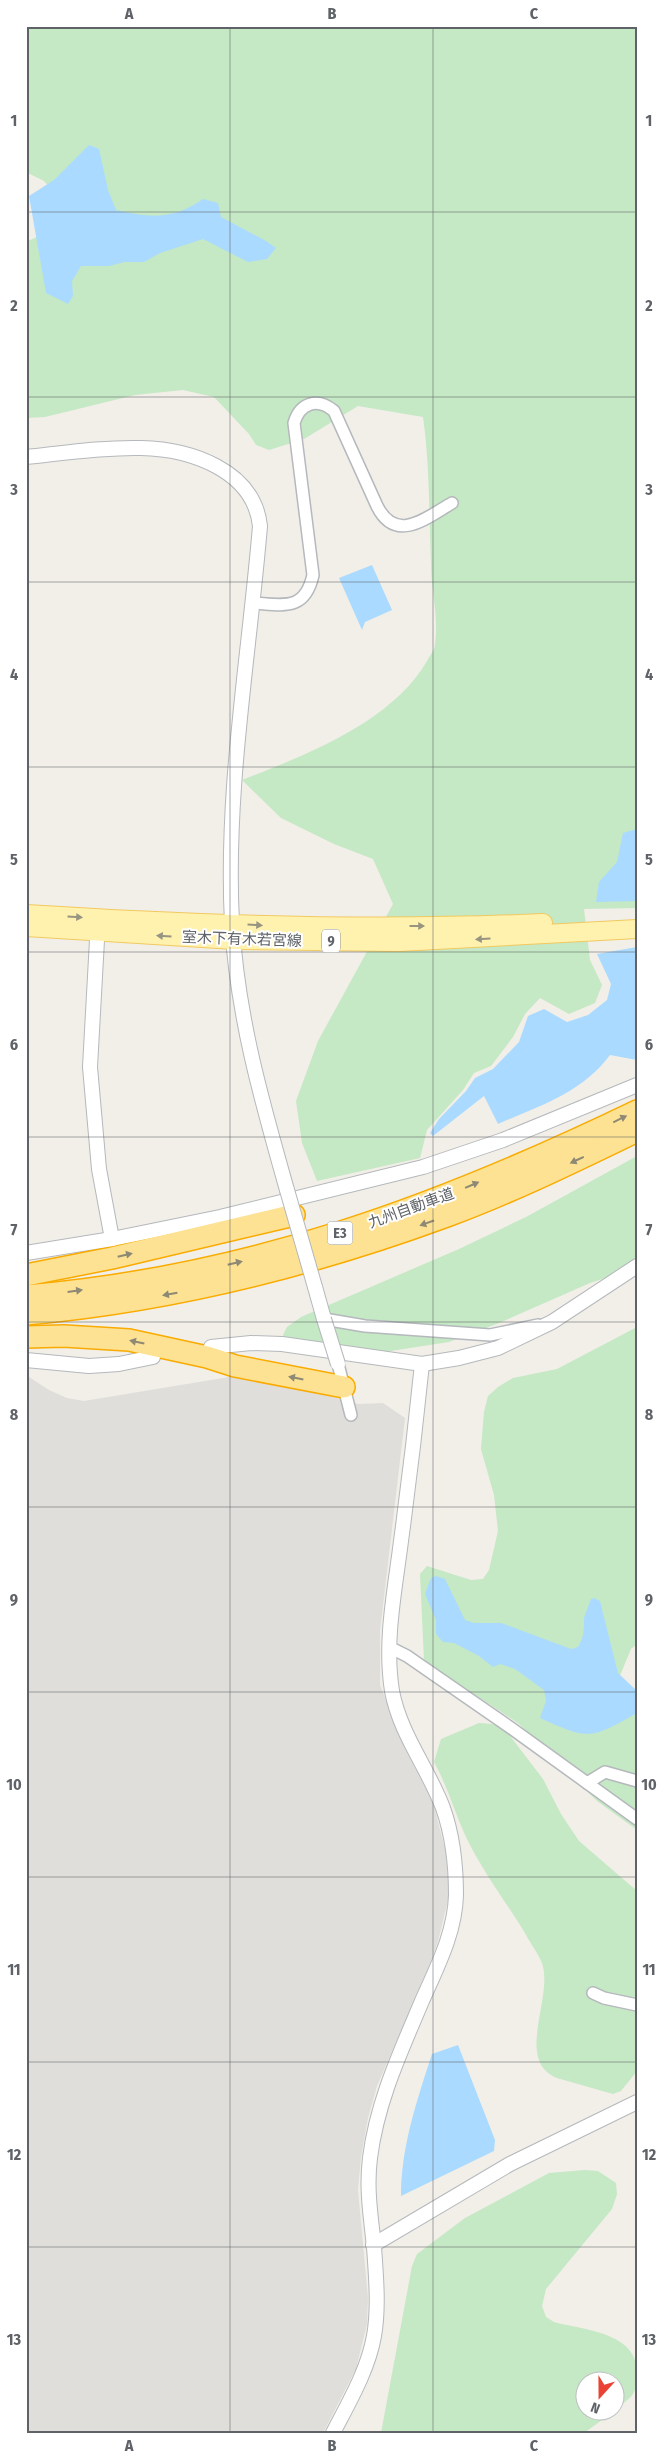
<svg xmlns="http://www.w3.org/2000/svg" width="663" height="2459" font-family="'Fira Sans Condensed','Noto Sans JP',sans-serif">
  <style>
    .industrial { fill: #e0deda }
    .green { fill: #c5e8c5 }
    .water { fill: #aadaff }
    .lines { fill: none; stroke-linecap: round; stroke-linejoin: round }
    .minor-casing { stroke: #b5b8bc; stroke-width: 14 }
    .tertiary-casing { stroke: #b5b8bc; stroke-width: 16 }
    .primary-casing { stroke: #f2c960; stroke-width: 20 }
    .motorway-casing { stroke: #f9ab00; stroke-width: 24 }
    .minor { stroke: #fff; stroke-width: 11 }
    .tertiary { stroke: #fff; stroke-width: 14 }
    .primary { stroke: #fff2af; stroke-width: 18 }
    .motorway { stroke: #fde293; stroke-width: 21 }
    .tertiary-bridge-casing { stroke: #b5b8bc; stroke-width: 16; stroke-linecap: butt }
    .tertiary-bridge { stroke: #fff; stroke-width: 14 }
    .oneway { fill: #979581 }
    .oneway2 { fill: #8e8975 }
    .grid { fill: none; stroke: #5f6368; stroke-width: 1; stroke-opacity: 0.55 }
    .labels { text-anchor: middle; stroke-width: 4; stroke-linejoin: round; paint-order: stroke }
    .shield { fill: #fff; stroke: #8f9295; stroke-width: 1 }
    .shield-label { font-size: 14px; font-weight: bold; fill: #5f6368 }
    .street-label { font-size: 15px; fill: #5f6368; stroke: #fff }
    .neatline { fill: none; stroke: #5f6368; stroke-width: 2 }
    .grid-label { font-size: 16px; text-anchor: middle; font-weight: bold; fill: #5f6368 }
  </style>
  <rect width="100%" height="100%" fill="#f1efe8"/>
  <path class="industrial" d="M26 1375 49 1390 67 1398 84 1401 235 1376 326 1395 358 1404 383 1403 405 1418 380 1631V1685L406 1751 433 1802 446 1853 449 1896 438 1941 430 1964 377 2086 368 2118 361 2157 358 2190 368 2298 367 2324 356 2369 323 2433H26Z"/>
  <g class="green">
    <path d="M26 26H637V908L584 909 590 960 602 985 595 1003 569 1014 540 998 525 1014 513 1037 491 1066 474 1073 463 1090 427 1130 420 1158 317 1181 302 1143 296 1101 318 1041 393 904 373 859 334 844 281 818 242 780C306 755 392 722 427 661 430 655 435 650 435 644 439 617 431 591 431 564 429 515 430 466 423 417L358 406 304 439 269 450 256 445 249 434 214 397 183 390 135 395 45 417 26 418V242L47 232 53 191 44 181 26 172Z"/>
    <path d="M637 1156V1268L590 1283 499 1323 449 1342 384 1352 285 1344 283 1335 287 1327 301 1317 459 1249 526 1217Z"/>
    <path d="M637 1327V1644L631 1649 616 1685 637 1711V1830L597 1801 518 1723 424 1661 420 1574 427 1566 471 1580 483 1579 489 1570 498 1531 494 1495 481 1449 484 1412 488 1396 498 1387 513 1378 557 1369Z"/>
    <path d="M479 1723 492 1724 504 1728 543 1779 561 1814 579 1841 637 1891V2071L621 2091 613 2094 557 2078C514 2060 554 1998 542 1963 538 1953 530 1943 525 1933 506 1902 483 1872 467 1839 455 1814 448 1787 434 1762L441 1739Z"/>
    <path d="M585 2170 598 2171 616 2183 617 2194 612 2209 546 2289 542 2306 546 2317 554 2322C583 2330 637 2332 637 2372 637 2394 633 2396 616 2409V2382H586V2412H613L584 2433H381L412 2266 417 2254 465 2218 549 2173Z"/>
  </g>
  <g class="water">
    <path d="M89 145 99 149 108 190 116 210C150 218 173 220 203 199L218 203 221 217 266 241 276 248 267 259 248 262 203 239 160 253 144 262H124L109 266H81L72 281 73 296 68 304 46 293 29 196 54 180Z"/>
    <path d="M372 565 392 610 365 622 362 630 339 578Z"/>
    <path d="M637 829 636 901 596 902 599 882 617 862 623 833Z"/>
    <path d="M637 947V1060L610 1055C582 1093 539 1106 498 1124L484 1096 433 1136 430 1133 439 1119 466 1091 475 1078 493 1069 519 1042 528 1016 544 1009 567 1022 588 1015 607 1000 611 984 597 954Z"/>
    <path d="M436 1576 445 1579 465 1620 474 1623H501L571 1649 578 1647C584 1637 584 1630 584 1619 585 1613 589 1605 591 1599L594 1598 600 1601 618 1673 637 1691V1713C589 1740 589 1740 540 1718L546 1701 544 1690 515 1669 500 1664 493 1667 479 1656 454 1643 443 1642 436 1634V1620L425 1594 431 1578Z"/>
    <path d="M458 2045 495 2140 494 2151 401 2196C401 2147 417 2100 432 2054Z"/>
  </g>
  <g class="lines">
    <g class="minor-casing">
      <g id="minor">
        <path d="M254 603C284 605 305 611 313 575L294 423C300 403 317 397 334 411L377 506C396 544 426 518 452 503"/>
        <path d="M324 1319 365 1326 490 1335 538 1325"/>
        <path d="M338 1364 351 1415"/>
        <path d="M389 1647 407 1656 511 1728 637 1819"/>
        <path d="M587 1783 605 1772 637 1781"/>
        <path d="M593 1993 604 1998 637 2005"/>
      </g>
    </g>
    <g class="tertiary-casing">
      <g id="tertiary">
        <path d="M26 457C64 453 103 447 141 448 190 449 254 470 260 526 249 658 225 791 232 923 237 1015 262 1102 287 1190"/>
        <path d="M98 922 90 1067 99 1169 112 1239"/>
        <path d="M26 1253 112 1239 220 1217 423 1167 503 1140 637 1085"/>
        <path d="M315 1287 324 1319"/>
        <path d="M211 1347 251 1343 282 1344 422 1364 459 1358 498 1348 552 1322 637 1266"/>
        <path d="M26 1360 89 1366 119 1364 153 1357"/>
        <path d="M373 2245 510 2164 637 2102"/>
        <path d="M333 2433C349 2402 368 2370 374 2336 379 2307 376 2276 374 2247 371 2217 366 2189 370 2158 377 2102 400 2053 422 2001 437 1967 455 1933 456 1895 456 1866 453 1836 443 1808 428 1768 400 1734 392 1691 384 1641 395 1590 401 1541 409 1482 416 1423 422 1364"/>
      </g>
    </g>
    <g class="primary-casing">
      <g id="primary">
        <path d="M26 914C198 925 371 931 543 923"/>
        <path d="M26 927 234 940 399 942 637 929"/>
      </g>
    </g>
    <g class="motorway-casing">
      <g id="motorway">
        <path d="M26 1275 112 1258 294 1215"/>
        <path d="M26 1296C248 1277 438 1207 637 1111"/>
        <path d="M26 1314C171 1301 311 1266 447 1216 512 1192 575 1161 637 1131"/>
        <path d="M26 1337 64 1336 129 1340 207 1357 235 1366 344 1387"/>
      </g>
    </g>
    <use href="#minor" class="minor"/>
    <use href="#tertiary" class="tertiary"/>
    <use href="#primary" class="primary"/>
    <use href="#motorway" class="motorway"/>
    <g class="tertiary-bridge-casing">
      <g id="tertiary-bridge">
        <path d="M287 1190 315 1287"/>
        <path d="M324 1319 338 1364"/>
      </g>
    </g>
    <use href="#tertiary-bridge" class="tertiary-bridge"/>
  </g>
  <defs><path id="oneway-solid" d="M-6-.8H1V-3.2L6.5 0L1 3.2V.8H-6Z" transform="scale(1.25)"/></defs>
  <g class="oneway">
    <use href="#oneway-solid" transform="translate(75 917) rotate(3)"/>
    <use href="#oneway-solid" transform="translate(255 925) rotate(3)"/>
    <use href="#oneway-solid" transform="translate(417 926)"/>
    <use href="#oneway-solid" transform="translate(164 936) rotate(-176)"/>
    <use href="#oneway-solid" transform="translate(483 939) rotate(177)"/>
  </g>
  <g class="oneway2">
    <use href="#oneway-solid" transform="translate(620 1119) rotate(-26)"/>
    <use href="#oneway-solid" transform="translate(577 1160) rotate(155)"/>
    <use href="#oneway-solid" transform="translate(472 1185) rotate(-23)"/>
    <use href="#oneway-solid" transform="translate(427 1223) rotate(161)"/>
    <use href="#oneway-solid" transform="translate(125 1255) rotate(-13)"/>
    <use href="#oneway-solid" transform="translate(235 1263) rotate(-13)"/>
    <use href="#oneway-solid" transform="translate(75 1291) rotate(-8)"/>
    <use href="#oneway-solid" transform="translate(170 1294) rotate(170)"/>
    <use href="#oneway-solid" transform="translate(137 1342) rotate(-168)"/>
    <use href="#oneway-solid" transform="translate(296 1378) rotate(-169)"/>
  </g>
  <path class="grid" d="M230 26V2433M433 26V2433M26 212H637M26 397H637M26 582H637M26 767H637M26 952H637M26 1137H637M26 1322H637M26 1507H637M26 1692H637M26 1877H637M26 2062H637M26 2247H637"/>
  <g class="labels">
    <g class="shield">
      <rect x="322" y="929.5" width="18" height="23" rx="4"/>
      <rect x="327.5" y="1221.5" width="25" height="23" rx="4"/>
    </g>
    <g class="shield-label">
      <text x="331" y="946">9</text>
      <text x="340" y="1238">E3</text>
    </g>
    <g class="street-label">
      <text transform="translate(242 939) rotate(2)" y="5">室木下有木若宮線</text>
      <text transform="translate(411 1208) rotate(-20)" y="5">九州自動車道</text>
    </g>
  </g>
  <rect width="663" height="2459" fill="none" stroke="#ffffff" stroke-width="55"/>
  <g transform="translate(600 2396) rotate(201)"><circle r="24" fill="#ffffff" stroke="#bfc1c3"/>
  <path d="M0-4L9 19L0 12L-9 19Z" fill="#ea4335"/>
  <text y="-8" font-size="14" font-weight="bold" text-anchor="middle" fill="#5f6368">N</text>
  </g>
  <rect x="28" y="28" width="608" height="2404" class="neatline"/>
  <g class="grid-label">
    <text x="129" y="19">A</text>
    <text x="332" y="19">B</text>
    <text x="534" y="19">C</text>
    <text x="14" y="126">1</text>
    <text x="649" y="126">1</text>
    <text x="14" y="311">2</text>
    <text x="649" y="311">2</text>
    <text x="14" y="495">3</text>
    <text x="649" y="495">3</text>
    <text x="14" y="680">4</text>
    <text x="649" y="680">4</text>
    <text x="14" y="865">5</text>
    <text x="649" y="865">5</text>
    <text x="14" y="1050">6</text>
    <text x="649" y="1050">6</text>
    <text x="14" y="1235">7</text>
    <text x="649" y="1235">7</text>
    <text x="14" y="1420">8</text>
    <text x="649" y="1420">8</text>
    <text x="14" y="1605">9</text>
    <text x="649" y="1605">9</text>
    <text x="14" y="1790">10</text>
    <text x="649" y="1790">10</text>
    <text x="14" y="1975">11</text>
    <text x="649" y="1975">11</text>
    <text x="14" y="2160">12</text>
    <text x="649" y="2160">12</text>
    <text x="14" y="2345">13</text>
    <text x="649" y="2345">13</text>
    <text x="129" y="2451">A</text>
    <text x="332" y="2451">B</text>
    <text x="534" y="2451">C</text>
  </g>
</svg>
